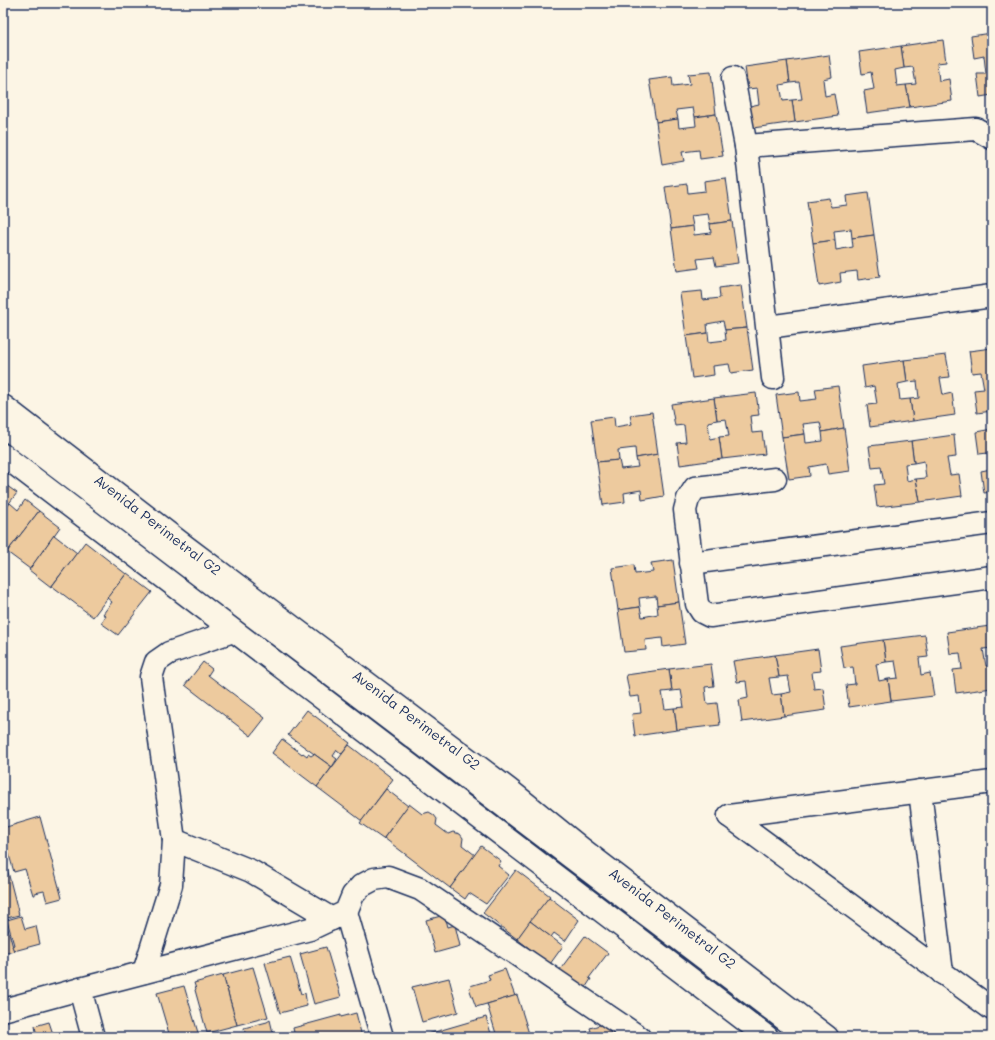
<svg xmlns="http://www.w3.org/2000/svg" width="995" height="1040" font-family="Mali,sans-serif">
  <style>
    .building { fill: #edca9e; stroke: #1b2f5e }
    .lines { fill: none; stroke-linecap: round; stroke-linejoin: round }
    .street-casing { stroke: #1b2f5e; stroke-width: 25 }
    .secondary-casing { stroke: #1b2f5e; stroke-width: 25 }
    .street { stroke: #fcf5e5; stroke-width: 22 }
    .secondary { stroke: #fcf5e5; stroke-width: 22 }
    .labels { text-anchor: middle; stroke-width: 3.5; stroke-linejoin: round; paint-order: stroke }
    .street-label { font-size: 14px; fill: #1b2f5e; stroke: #fcf5e5 }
  </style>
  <rect width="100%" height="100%" fill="#fcf5e5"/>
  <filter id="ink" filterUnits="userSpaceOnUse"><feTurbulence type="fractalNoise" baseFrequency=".025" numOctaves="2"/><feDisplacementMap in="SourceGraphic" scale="8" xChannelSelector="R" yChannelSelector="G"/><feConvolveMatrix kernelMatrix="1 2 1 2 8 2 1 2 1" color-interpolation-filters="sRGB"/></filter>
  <g filter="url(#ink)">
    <g class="building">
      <path d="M992 33V95L980 97 977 74H986L984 56 974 58 971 36Z"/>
      <path d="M943 40 946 62 937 63 939 81 949 79 952 101 910 107 906 85 916 84 913 67 904 68 901 46Z"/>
      <path d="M901 46 904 68 895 70 897 86 906 85 910 107 867 113 864 91 874 89 871 72 862 74 859 52Z"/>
      <path d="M829 55 832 77 823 79 825 96 834 94 838 116 795 122 792 100 802 99 799 82 790 83 787 61Z"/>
      <path d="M787 61 790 83 780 85 783 101 792 100 795 122 753 128 750 106 759 104 757 88 748 89 745 67Z"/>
      <path d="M711 72 716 114 695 117 693 108 676 110 678 119 656 122 649 80 672 77 673 86 690 84 688 74Z"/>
      <path d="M716 114 723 156 700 159 699 150 682 152 684 161 662 165 656 122 678 119 679 128 696 126 695 117Z"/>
      <path d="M726 178 732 221 710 224 708 214 691 216 693 226 671 229 665 187 687 184 688 193 705 191 704 181Z"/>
      <path d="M868 193 874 235 852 238 851 229 834 231 835 240 813 243 807 201 829 198 831 207 847 205 846 196Z"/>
      <path d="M732 221 738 263 716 266 714 257 697 259 699 268 677 271 671 229 693 226 694 235 711 233 710 224Z"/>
      <path d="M874 235 880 277 858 280 857 271 840 273 841 282 819 286 813 243 835 240 836 250 853 247 852 238Z"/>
      <path d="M741 285 747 328 725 330 723 321 707 324 708 333 686 336 680 293 702 291 703 300 720 298 719 288Z"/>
      <path d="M747 328 753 370 731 373 729 364 713 366 714 375 692 378 686 336 708 333 709 342 726 340 725 330Z"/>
      <path d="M992 348V411L977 413 974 390 984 389 981 372 972 373 969 351Z"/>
      <path d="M946 355 950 377 940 378 943 395 952 393 955 415 913 421 910 399 919 398 917 381 907 382 904 360Z"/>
      <path d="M904 360 907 382 898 384 900 400 910 399 913 421 870 427 867 405 877 404 874 386 865 388 862 366Z"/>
      <path d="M838 386 844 428 822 432 820 422 803 424 805 434 782 437 776 395 799 392 800 401 817 399 815 389Z"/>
      <path d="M756 393 759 415 750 416 752 433 762 432 765 454 722 459 719 437 729 436 726 419 717 420 714 398Z"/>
      <path d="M714 398 717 420 708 422 710 439 719 437 722 459 680 465 677 443 686 442 684 425 675 426 671 404Z"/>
      <path d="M652 412 658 454 636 458 635 448 618 450 619 460 597 462 591 420 614 417 615 427 632 424 630 415Z"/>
      <path d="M844 428 850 471 828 474 826 464 809 467 810 476 789 479 782 437 805 434 806 443 823 441 822 432Z"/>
      <path d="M992 429V492L984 493 981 471 991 469 988 453 979 454 976 432Z"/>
      <path d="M954 435 956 457 947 458 950 475 959 474 962 496 920 502 916 479 926 478 924 461 914 463 911 441Z"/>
      <path d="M911 441 914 463 905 464 907 481 916 479 920 502 877 507 874 485 884 484 881 467 872 468 869 446Z"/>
      <path d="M658 454 664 496 642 500 641 490 624 493 625 502 603 505 597 462 619 460 621 469 638 467 636 458Z"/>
      <path d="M3 483 17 493 3 511Z"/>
      <path d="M25 500 39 511 7 552 3 549V512L10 503 18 510Z"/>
      <path d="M39 511 60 527 30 569 7 552Z"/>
      <path d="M54 535 77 553 51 587 29 570Z"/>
      <path d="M85 542 126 574 93 617 52 586Z"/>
      <path d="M673 560 679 602 657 605 656 596 639 598 640 607 618 610 612 568 634 565 635 574 653 572 651 563Z"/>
      <path d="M127 573 152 592 118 635 101 623 106 616 103 614 112 602 107 598Z"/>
      <path d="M679 602 685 644 663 647 662 638 645 640 646 650 624 652 618 610 640 607 642 617 658 614 657 605Z"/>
      <path d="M990 626 992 648 983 649 986 666 992 665V688L956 693 953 670 962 669 960 653 950 654 947 632Z"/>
      <path d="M925 635 928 657 919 658 921 675 930 673 934 696 891 701 888 679 898 678 895 661 886 662 883 640Z"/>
      <path d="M883 640 886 662 876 664 879 681 888 679 891 701 849 707 846 685 855 684 853 667 844 668 840 646Z"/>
      <path d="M818 649 821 671 812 672 814 689 823 688 826 710 784 716 781 694 791 692 788 676 779 677 775 655Z"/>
      <path d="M775 655 779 677 769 678 772 695 781 694 784 716 742 722 739 700 748 698 746 681 737 682 733 661Z"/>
      <path d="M203 662 212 669 208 675 265 718 251 736 185 685Z"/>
      <path d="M711 664 714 686 705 687 707 704 717 703 720 725 677 730 674 708 684 707 681 690 672 691 669 669Z"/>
      <path d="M669 669 672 691 662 692 665 709 674 708 677 730 635 736 632 714 641 713 639 696 630 697 626 675Z"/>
      <path d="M307 710 350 743 342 754 337 750 333 756 337 759 332 767 288 735Z"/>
      <path d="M282 739 302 754 303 753 307 756 308 754 311 756 314 754 332 767 317 787 272 753Z"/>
      <path d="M349 745 393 779 362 821 317 787Z"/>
      <path d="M386 789 408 806 383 839 360 823Z"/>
      <path d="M409 804 422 814 429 812 434 815 437 819 436 825 448 834 453 832 460 834 463 838 462 845 475 855 450 888 384 838Z"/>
      <path d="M40 817 62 898 47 902 44 891 35 893V895H33L25 869 14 872 3 834V828Z"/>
      <path d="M481 846 501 861 498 866 509 875 486 904 469 893 465 899 450 888Z"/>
      <path d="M3 864 4 869 7 868 19 915 7 918 3 905Z"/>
      <path d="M516 870 550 896 517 939 483 913Z"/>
      <path d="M549 897 579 920 565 941 554 933 551 937 530 921Z"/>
      <path d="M3 911 14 951 3 954Z"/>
      <path d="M21 916 25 929 36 926 40 944 14 951 12 946 14 945 7 920Z"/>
      <path d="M441 916V917L445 916 448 927 455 925 460 946 435 953 426 920Z"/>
      <path d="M530 921 563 946 550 964 517 939Z"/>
      <path d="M585 936 608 953 589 978 591 979 584 990 559 971Z"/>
      <path d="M326 947 341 997 314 1004 300 954Z"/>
      <path d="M290 957 301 994 305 993 307 1006 280 1013 265 963Z"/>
      <path d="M253 967 268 1017 237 1025 223 975Z"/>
      <path d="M505 969 515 996 476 1007 469 988 471 987 470 986 490 980 488 975Z"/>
      <path d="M223 975 237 1025 207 1033 195 990 196 989 194 983Z"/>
      <path d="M449 978 458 1012 422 1022 412 987Z"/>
      <path d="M184 986 199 1036 170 1037 157 993Z"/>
      <path d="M517 995 530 1037H497L487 1004Z"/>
      <path d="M356 1013 362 1037H295L293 1028 341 1015V1017Z"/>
      <path d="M486 1017 492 1037H429L428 1034Z"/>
      <path d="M270 1020 274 1037H246L244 1028 267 1022Z"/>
      <path d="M49 1022 54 1037H37L35 1026Z"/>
      <path d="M609 1022 624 1037H582L581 1034 591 1031 590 1028Z"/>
    </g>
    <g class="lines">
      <g class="street-casing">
        <g id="street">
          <path d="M733 78 746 146 773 378"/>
          <path d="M746 146 976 129 992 138"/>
          <path d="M768 327 992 296"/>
          <path d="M3 426 808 1037"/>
          <path d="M775 479 695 488 688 499 685 510 697 604 702 612 710 616 992 577"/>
          <path d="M691 563 992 523"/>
          <path d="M920 791 942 973"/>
          <path d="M729 816 992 1009"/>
          <path d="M729 816 992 782"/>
          <path d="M174 840 251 871 332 919"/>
          <path d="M346 912 382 1037"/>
          <path d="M144 972 171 885 174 840 151 677 156 662 169 653 233 631"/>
          <path d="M80 989 93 1037"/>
          <path d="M3 1010 80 989 310 929 346 912 353 895 361 886 374 879 388 877 420 889 639 1037"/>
        </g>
      </g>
      <g class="secondary-casing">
        <g id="secondary">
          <path id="s1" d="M3 406 186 547 508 789 582 849 827 1037"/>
          <path d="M3 455 767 1037"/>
        </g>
      </g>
      <use href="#street" class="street"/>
      <use href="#secondary" class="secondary"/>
    </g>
  </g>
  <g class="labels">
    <g class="street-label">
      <text dy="5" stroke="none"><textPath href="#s1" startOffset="195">Avenida Perimetral G2</textPath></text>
      <text dy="5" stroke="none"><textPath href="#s1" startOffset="519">Avenida Perimetral G2</textPath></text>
      <text dy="5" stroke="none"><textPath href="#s1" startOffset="843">Avenida Perimetral G2</textPath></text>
    </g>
  </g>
  <rect width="995" height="1040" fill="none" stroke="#fcf5e5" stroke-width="16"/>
  <rect x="8" y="8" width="979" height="1024" fill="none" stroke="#1b2f5e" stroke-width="1.5" filter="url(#ink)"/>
</svg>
